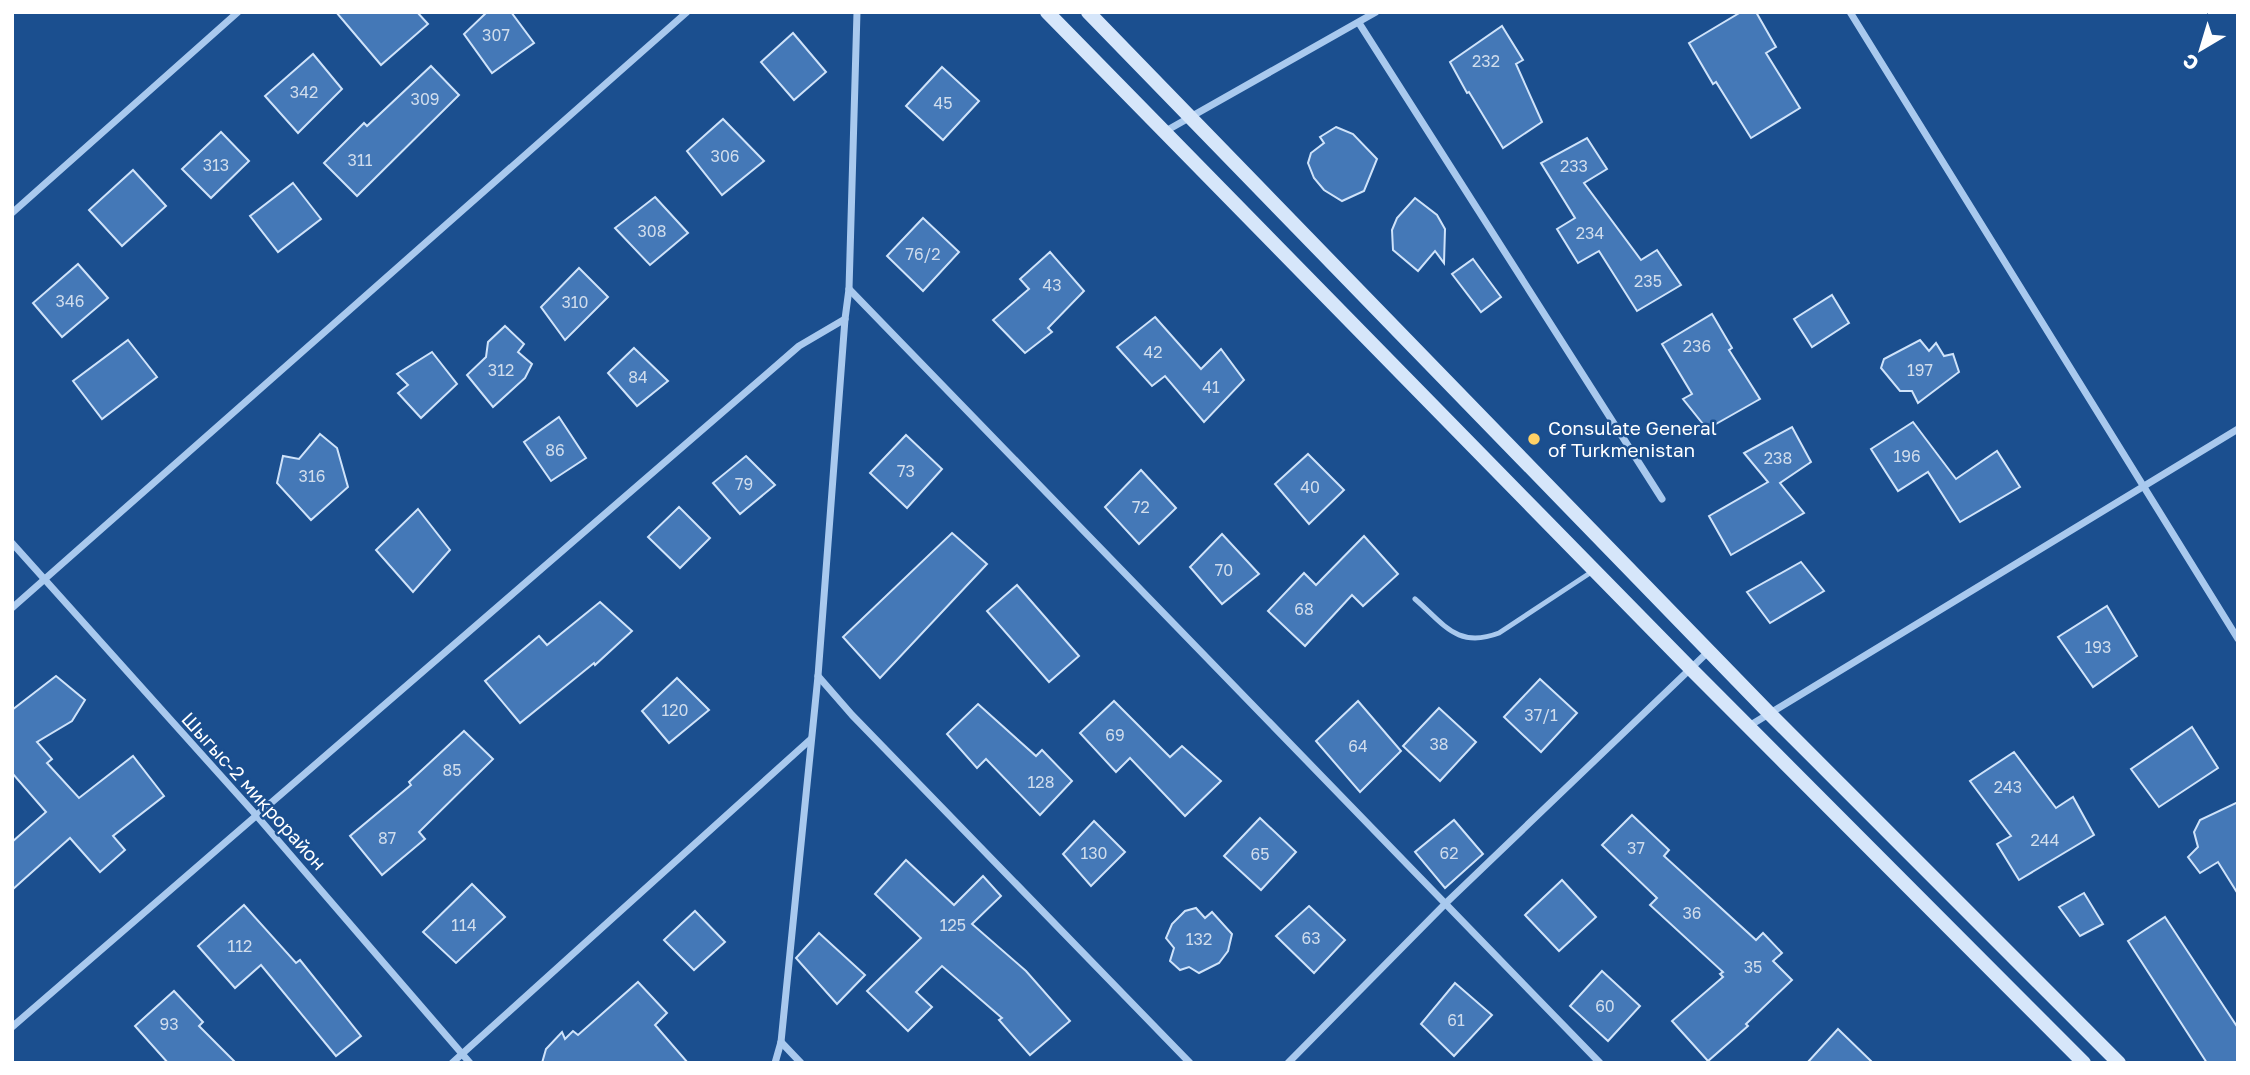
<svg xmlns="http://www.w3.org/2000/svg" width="2250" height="1075" font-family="'Golos Text',sans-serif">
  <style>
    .building { fill: #4478b7; stroke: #cfe3fa; stroke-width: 2 }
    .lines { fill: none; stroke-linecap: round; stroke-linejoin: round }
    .lane { stroke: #a9c9ee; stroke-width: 5 }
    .street { stroke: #a9c9ee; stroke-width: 7 }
    .secondary { stroke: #d6e6fa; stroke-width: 14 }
    .poi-dot { fill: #ffd166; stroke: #1b4f8f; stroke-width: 2.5 }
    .labels { text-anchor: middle; stroke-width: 5; stroke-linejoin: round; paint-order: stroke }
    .number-label { font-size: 16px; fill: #d0dded }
    .poi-label { font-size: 19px; fill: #fff; stroke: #1b4f8f; text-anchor: start }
    .street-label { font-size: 19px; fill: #fff; stroke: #1b4f8f }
  </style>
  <rect width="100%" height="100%" fill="#1b4f8f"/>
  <g class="building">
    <path d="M336 12H417L428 24 381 65Z"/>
    <path d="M487 12H511L534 43 492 73 464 34Z"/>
    <path d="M1741 12H1756L1776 47 1766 53 1800 108 1751 138 1716 82 1713 84 1689 43Z"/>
    <path d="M1502 26 1523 60 1516 64 1542 122 1503 148 1469 92 1467 93 1450 62Z"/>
    <path d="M793 33 826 72 794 100 761 62Z"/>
    <path d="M313 54 342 89 298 133 265 96Z"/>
    <path d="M431 66 459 95 357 196 324 163 364 123 367 126Z"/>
    <path d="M942 67 979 101 943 140 906 106Z"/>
    <path d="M723 119 764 161 722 195 687 151Z"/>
    <path d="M1336 127 1353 134 1377 159 1364 191 1342 201 1324 190 1314 178 1308 163 1311 153 1324 143 1320 137Z"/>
    <path d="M221 132 249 161 211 198 182 169Z"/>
    <path d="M1587 138 1607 169 1584 183 1641 260 1657 250 1681 285 1637 311 1599 251 1578 263 1557 229 1575 218 1541 163Z"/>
    <path d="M133 170 166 206 122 246 89 210Z"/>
    <path d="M293 183 321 219 278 252 250 216Z"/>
    <path d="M655 197 688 233 650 265 615 228Z"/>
    <path d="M1415 198 1437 215 1445 229 1444 263 1435 251 1418 271 1393 250 1392 230 1397 218Z"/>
    <path d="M923 218 959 252 923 291 887 256Z"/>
    <path d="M1050 252 1084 291 1048 328 1052 332 1025 353 993 320 1029 289 1020 279Z"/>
    <path d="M1473 259 1501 297 1481 312 1452 274Z"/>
    <path d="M78 264 108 298 62 337 33 303Z"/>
    <path d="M579 268 608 297 565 340 541 307Z"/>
    <path d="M1832 295 1849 323 1812 347 1794 319Z"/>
    <path d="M1712 314 1732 348 1729 350 1760 399 1707 429 1683 399 1692 394 1662 344Z"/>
    <path d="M1155 317 1201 369 1221 349 1244 380 1204 422 1165 376 1152 386 1117 347Z"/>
    <path d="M505 326 524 344 518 352 532 364 525 378 493 407 467 375 486 357 488 342Z"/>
    <path d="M128 340 157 377 102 419 73 381Z"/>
    <path d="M1920 340 1929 351 1936 343 1944 356 1953 354 1959 372 1918 403 1912 391H1900L1881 368 1884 359Z"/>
    <path d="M634 348 668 381 637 406 608 373Z"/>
    <path d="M432 352 457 384 421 418 398 393 408 385 397 374Z"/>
    <path d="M559 417 586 458 551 481 524 442Z"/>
    <path d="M1913 422 1956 479 1997 451 2020 487 1960 522 1928 472 1898 491 1871 449Z"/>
    <path d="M1792 427 1811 462 1780 483 1804 513 1731 555 1709 516 1768 482 1744 453Z"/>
    <path d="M320 434 337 448 348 487 311 520 277 483 283 456 299 459Z"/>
    <path d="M906 435 942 469 907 508 870 473Z"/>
    <path d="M1308 454 1344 490 1309 524 1275 484Z"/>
    <path d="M746 456 775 485 740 514 713 483Z"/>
    <path d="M1141 470 1176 508 1139 544 1105 507Z"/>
    <path d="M679 507 710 538 680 568 648 537Z"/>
    <path d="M418 509 450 550 413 592 376 550Z"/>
    <path d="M952 533 987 564 880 678 843 637Z"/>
    <path d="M1222 534 1259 574 1222 604 1190 567Z"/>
    <path d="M1364 536 1398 574 1363 606 1352 595 1305 646 1268 611 1304 573 1316 585Z"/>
    <path d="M1801 562 1824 591 1770 623 1747 592Z"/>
    <path d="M1017 585 1079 656 1049 682 987 611Z"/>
    <path d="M600 602 632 631 595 665 594 663 520 723 485 681 539 636 547 645Z"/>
    <path d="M2107 606 2137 656 2093 687 2058 637Z"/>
    <path d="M56 676 85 700 72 721 37 742 52 759 47 763 79 798 133 756 164 796 113 836 125 850 100 872 70 838 12 890V842L46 812 12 773V710Z"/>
    <path d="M677 678 709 710 669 743 642 711Z"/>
    <path d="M1540 679 1577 713 1541 752 1504 717Z"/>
    <path d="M1114 701 1170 757 1182 746 1221 781 1185 816 1130 758 1116 772 1080 733Z"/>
    <path d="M1358 701 1401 751 1360 792 1316 741Z"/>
    <path d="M978 704 1036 756 1042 750 1072 781 1040 815 986 759 977 768 947 734Z"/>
    <path d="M1439 708 1476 742 1440 781 1403 746Z"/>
    <path d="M2192 727 2218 768 2159 807 2131 769Z"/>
    <path d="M464 731 493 759 419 832 425 839 382 875 350 836 411 785 409 782Z"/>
    <path d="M2014 752 2056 808 2073 797 2094 835 2019 880 1997 844 2011 836 1970 781Z"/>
    <path d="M2238 802V894L2218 862 2200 873 2188 857 2198 847 2194 832 2200 820Z"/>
    <path d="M1632 815 1669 850 1664 856 1756 940 1763 933 1782 953 1773 961 1792 980 1746 1024 1748 1026 1708 1061 1672 1021 1723 977 1720 974 1723 972 1650 905 1657 898 1602 845Z"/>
    <path d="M1260 818 1296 852 1261 890 1224 856Z"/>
    <path d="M1454 820 1483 854 1445 888 1415 852Z"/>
    <path d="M1094 821 1125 852 1091 886 1063 854Z"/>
    <path d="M906 860 954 905 983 876 1001 896 972 924 1026 971 1070 1021 1030 1055 999 1020 1002 1018 942 966 916 992 932 1007 908 1031 867 991 921 938 875 894Z"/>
    <path d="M1562 880 1596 917 1559 951 1525 915Z"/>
    <path d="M472 884 505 917 456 963 423 932Z"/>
    <path d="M2084 893 2103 924 2080 936 2059 907Z"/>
    <path d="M244 905 296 963 300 960 361 1036 336 1056 261 965 235 988 198 946Z"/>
    <path d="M1309 906 1345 940 1314 973 1276 936Z"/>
    <path d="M1196 908 1205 918 1212 912 1232 934 1228 951 1219 963 1199 973 1189 967 1180 970 1170 961 1174 948 1166 938 1172 924 1185 911Z"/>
    <path d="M695 911 725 942 694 970 664 940Z"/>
    <path d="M2165 917 2238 1028V1063H2207L2128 941Z"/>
    <path d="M819 933 865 975 837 1004 796 958Z"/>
    <path d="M1602 971 1640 1006 1608 1041 1570 1006Z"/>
    <path d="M638 982 667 1013 655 1025 688 1063H542L546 1049 562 1032 565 1039 573 1031 578 1035Z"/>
    <path d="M1455 983 1492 1015 1454 1056 1421 1024Z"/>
    <path d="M174 991 203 1022 199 1026 236 1063H168L135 1026Z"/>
    <path d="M1838 1029 1873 1063H1807Z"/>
  </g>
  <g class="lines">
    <path class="lane" d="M1415 599C1444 624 1457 649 1499 633L1593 571"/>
    <g class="street">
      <path d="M1850 12 2238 639"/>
      <path d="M1359 23 1662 499"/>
      <path d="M1164 132 1376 12"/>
      <path d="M12 213 238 12"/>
      <path d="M849 289 1600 1063"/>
      <path d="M12 543 256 815 470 1063"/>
      <path d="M12 608 687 12"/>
      <path d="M818 676 852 715 1190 1063"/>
      <path d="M1749 726 2238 429"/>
      <path d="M12 1027 799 346 845 319"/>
      <path d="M781 1042 801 1063"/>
      <path d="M452 1063 811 739"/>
      <path d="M775 1063 781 1042 818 676 845 319 849 289 857 12"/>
      <path d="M1288 1063 1447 902 1710 650"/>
    </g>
    <g class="secondary">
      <path d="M1047 12 1691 669 2084 1063"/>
      <path d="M1088 12 1769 713 2119 1063"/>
    </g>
  </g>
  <circle class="poi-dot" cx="1534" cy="439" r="7"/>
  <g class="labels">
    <g class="number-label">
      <text x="496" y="41">307</text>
      <text x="1486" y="67">232</text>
      <text x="304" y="98">342</text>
      <text x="425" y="105">309</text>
      <text x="943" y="109">45</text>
      <text x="725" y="162">306</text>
      <text x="360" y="166">311</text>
      <text x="216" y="171">313</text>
      <text x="1574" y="172">233</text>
      <text x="652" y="237">308</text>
      <text x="1590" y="239">234</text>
      <text x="923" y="260">76/2</text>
      <text x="1648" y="287">235</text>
      <text x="1052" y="291">43</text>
      <text x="70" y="307">346</text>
      <text x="575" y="308">310</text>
      <text x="1697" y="352">236</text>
      <text x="1153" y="358">42</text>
      <text x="501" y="376">312</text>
      <text x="1920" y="376">197</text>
      <text x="638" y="383">84</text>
      <text x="1211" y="393">41</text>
      <text x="555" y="456">86</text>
      <text x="1907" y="462">196</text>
      <text x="1778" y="464">238</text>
      <text x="906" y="477">73</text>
      <text x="312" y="482">316</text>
      <text x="744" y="490">79</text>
      <text x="1310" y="493">40</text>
      <text x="1141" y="513">72</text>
      <text x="1224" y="576">70</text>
      <text x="1304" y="615">68</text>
      <text x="2098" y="653">193</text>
      <text x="675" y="716">120</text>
      <text x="1541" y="721">37/1</text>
      <text x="1115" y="741">69</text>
      <text x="1439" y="750">38</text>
      <text x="1358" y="752">64</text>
      <text x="452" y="776">85</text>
      <text x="1041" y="788">128</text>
      <text x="2008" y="793">243</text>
      <text x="387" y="844">87</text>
      <text x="2045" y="846">244</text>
      <text x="1636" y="854">37</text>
      <text x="1094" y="859">130</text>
      <text x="1449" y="859">62</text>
      <text x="1260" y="860">65</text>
      <text x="1692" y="919">36</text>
      <text x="464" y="931">114</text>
      <text x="953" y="931">125</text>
      <text x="1311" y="944">63</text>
      <text x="1199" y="945">132</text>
      <text x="240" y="952">112</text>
      <text x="1753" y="973">35</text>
      <text x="1605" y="1012">60</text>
      <text x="1456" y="1026">61</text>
      <text x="169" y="1030">93</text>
    </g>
    <g class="poi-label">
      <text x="1548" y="435">Consulate General<tspan x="1548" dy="22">of Turkmenistan</tspan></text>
    </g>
    <g class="street-label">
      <text transform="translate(254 791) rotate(48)" y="7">Шыгыс-2 микрорайон</text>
    </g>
  </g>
  <rect width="2250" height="1075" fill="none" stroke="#ffffff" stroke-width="28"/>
  <g transform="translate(2201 49) rotate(218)" stroke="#1b4f8f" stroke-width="5" paint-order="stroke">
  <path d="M0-5L12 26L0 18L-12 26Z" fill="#ffffff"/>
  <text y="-10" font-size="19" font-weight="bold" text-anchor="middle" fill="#ffffff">С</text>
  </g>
</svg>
